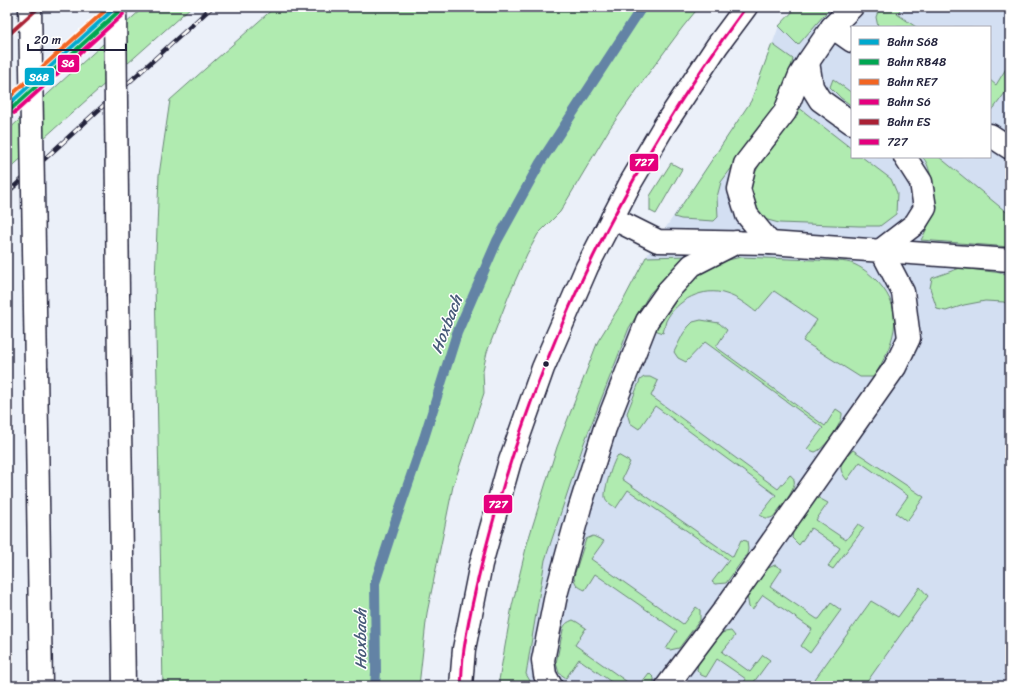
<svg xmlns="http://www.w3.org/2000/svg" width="1017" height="693" font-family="Sriracha,sans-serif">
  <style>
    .built { fill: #d3dff2; fill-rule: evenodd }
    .green { fill: #b0ebb0; stroke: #698676 }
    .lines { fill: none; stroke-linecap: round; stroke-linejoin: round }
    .stream { stroke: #6383a5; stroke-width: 10 }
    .minor-casing { stroke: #22223b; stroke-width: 25 }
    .major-casing { stroke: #22223b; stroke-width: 25 }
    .highway-casing { stroke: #22223b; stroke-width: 25 }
    .minor { stroke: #fff; stroke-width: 22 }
    .major { stroke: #fff; stroke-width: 22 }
    .highway { stroke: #fff; stroke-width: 22 }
    .rail-casing { stroke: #22223b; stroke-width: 4.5 }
    .rail { stroke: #fff; stroke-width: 3; stroke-dasharray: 9; stroke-linecap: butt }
    .highway-bridge-casing { stroke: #22223b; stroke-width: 25; stroke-linecap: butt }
    .highway-bridge { stroke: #fff; stroke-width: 22 }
    .bus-1-casing { stroke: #fff; stroke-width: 6 }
    .bus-1 { stroke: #e5007d; stroke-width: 3 }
    .rail-1-casing { stroke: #fff; stroke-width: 7 }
    .rail-2-casing { stroke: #fff; stroke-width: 7 }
    .rail-3-casing { stroke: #fff; stroke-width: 7 }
    .rail-4-casing { stroke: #fff; stroke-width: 7 }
    .rail-5-casing { stroke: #fff; stroke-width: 7 }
    .rail-1 { stroke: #00a9ce; stroke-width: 4 }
    .rail-2 { stroke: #00a651; stroke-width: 4 }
    .rail-3 { stroke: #f26522; stroke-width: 4 }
    .rail-4 { stroke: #e6007e; stroke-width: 4 }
    .rail-5 { stroke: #aa2135; stroke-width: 4 }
    .bus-dot { fill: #22223b; stroke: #fff; stroke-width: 1.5 }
    .labels { text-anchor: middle; stroke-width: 3; stroke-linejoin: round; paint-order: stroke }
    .water-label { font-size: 16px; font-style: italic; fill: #485b79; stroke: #fff }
    .line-badge { stroke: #fff; stroke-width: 1.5 }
    .badge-label { font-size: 11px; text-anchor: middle; font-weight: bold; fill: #fff }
  </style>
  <rect width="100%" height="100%" fill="#ebf0f9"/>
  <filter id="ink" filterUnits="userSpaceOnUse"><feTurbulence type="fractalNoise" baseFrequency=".025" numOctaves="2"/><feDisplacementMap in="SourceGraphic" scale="8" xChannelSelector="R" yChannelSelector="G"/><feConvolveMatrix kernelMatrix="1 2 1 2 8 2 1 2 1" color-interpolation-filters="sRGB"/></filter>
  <g filter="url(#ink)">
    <path class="built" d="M797 7H1010V686H498L512 606 527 544 557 447 598 341 623 301 646 257 751 101 779 26ZM852 27H990V157H852Z"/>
    <g class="green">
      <path d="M144 7H191L7 171V131Z"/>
      <path d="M275 7H699L682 28 648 74 610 128 560 212 538 234 527 254 509 295 487 352 483 370 484 393 453 486 427 613 419 686H163L155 282 159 175 170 100Z"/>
      <path d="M797 7H831L798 45 779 26Z"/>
      <path d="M880 7H902L897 14 916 27H878L876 17Z"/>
      <path d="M772 44 793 59 788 80 776 109 721 182 717 197 718 217 714 221 681 219 674 217 751 101Z"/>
      <path d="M1007 67 1010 69V86L994 108 990 110V80L996 85Z"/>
      <path d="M833 79 852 93V106L841 98 830 87Z"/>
      <path d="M798 107 852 149V157H862L891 179 897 193 896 214 880 226H859L779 223 760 218 751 205 749 185 759 165Z"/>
      <path d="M922 157H939L1010 215V247L921 240C933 219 938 197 930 173 928 167 927 161 922 157Z"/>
      <path d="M671 163 682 169 656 214 650 211V196Z"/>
      <path d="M687 256 681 265 665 277 650 293 629 328 584 443 545 560 526 674 533 686H498L512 606 527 544 557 447 598 341 623 301 646 257Z"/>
      <path d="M741 257C765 258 790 259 814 260 826 261 840 260 851 263 862 267 870 274 878 282 907 314 893 344 874 377H860L803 341 817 320 774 291 756 312C747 305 737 297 726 294 704 286 676 300 666 321 665 325 664 329 663 333L655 330 662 313 690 280 707 268 724 261Z"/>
      <path d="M960 268 1010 274V307L1004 302 985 301 964 305 946 311 937 309 930 288 932 278Z"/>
      <path d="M701 320 719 323 727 330 716 347 825 426 836 409 842 413C843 423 825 449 815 452L807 449 823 428 705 342 686 362 678 358 674 352 683 334 688 327 693 322Z"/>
      <path d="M644 377H650L658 381 651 396 778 489 790 475C804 483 780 507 774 516 769 520 765 518 760 515L776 495 655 406 639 429 630 423 627 413 640 380Z"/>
      <path d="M853 450 924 497 907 521 896 513 908 496 907 495 860 462 847 480C835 466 843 461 853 450Z"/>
      <path d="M618 455 630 462 622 479 733 557 741 540 747 541 748 549 747 554 726 583 715 584 712 582 729 560 628 490 616 508C612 505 606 502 605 497 604 490 613 460 618 455Z"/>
      <path d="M817 497 828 503 816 520 846 540 858 524 864 528 833 569 828 566 840 548 811 528 799 545 792 538 793 532Z"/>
      <path d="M593 536 604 541 591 559 683 624 696 607 700 610V620L679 648 670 650 666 649 677 631 595 574 585 590C578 587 574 584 574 576L586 539Z"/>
      <path d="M775 565 782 569 770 587 817 619H819L831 603 841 610 810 653 801 646 812 629 763 595 752 610 749 607 747 595 766 569Z"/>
      <path d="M920 587 928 596 864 686H810L871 601 898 617Z"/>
      <path d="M573 620 577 622 586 628 575 645 633 686H617L579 659 566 678 559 673 556 663 563 630C564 624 568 622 573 620Z"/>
      <path d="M731 631 735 636 722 652 750 672 763 655 770 660 751 686H742L746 679 717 659 706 677 701 675 697 670 698 664 719 634 725 632Z"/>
      <path d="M649 673 654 678V684L653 686H639Z"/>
    </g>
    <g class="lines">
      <path class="stream" d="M375 686 376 672 375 583 393 528 424 438 457 333 497 241 540 163 642 7"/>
      <g class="minor-casing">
        <g id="minor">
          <path d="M832 27 852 41"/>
          <path d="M808 62 812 87 820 100 852 123"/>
          <path d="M990 135 1010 148"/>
          <path d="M612 218 658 241 770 243 1010 260"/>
          <path d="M770 243 747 215 739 189 745 164 785 112 800 75 808 62 832 27 852 7"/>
          <path d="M881 250 915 224 925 208 921 182 905 157"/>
          <path d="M551 686 545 675 543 660 556 595 580 507 605 428 647 321 668 291 692 265 737 242"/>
          <path d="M667 686 724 610 895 367 909 338 903 292 881 250"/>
        </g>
      </g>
      <g class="major-casing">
        <path id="major" d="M461 686 464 649 481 564 510 461 543 368 587 267 631 182 664 126 717 46 746 7"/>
      </g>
      <g class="highway-casing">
        <g id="highway">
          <path d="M118 296 124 686"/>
          <path d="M36 369 41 686"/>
        </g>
      </g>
      <use href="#minor" class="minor"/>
      <use href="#major" class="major"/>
      <use href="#highway" class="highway"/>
      <g class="rail-casing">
        <path id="rail" d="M7 193 212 7"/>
      </g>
      <use href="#rail" class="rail"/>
      <g class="highway-bridge-casing">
        <g id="highway-bridge">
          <path d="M30 7 36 369"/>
          <path d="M115 7 118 296"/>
        </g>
      </g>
      <use href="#highway-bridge" class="highway-bridge"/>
      <g class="bus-1-casing">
        <path id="bus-1" d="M461 686C462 674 462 661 464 649 471 601 484 553 497 507 549 324 633 159 746 7"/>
      </g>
      <use href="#bus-1" class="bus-1"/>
      <g class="rail-1-casing">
        <path id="rail-1" d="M7 106 116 7"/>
      </g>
      <g class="rail-2-casing">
        <path id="rail-2" d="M10 110 119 11"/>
      </g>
      <g class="rail-3-casing">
        <path id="rail-3" d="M7 99 109 7"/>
      </g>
      <g class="rail-4-casing">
        <path id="rail-4" d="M14 113 123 14"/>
      </g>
      <g class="rail-5-casing">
        <path id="rail-5" d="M7 36 39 7"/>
      </g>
      <use href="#rail-1" class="rail-1"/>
      <use href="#rail-2" class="rail-2"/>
      <use href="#rail-3" class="rail-3"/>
      <use href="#rail-4" class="rail-4"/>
      <use href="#rail-5" class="rail-5"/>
    </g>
  </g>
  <circle class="bus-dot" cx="546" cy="364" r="3.5"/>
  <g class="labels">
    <g class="water-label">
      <text transform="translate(446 324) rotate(-69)" y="6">Hoxbach</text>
      <text transform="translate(360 639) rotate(-90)" y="6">Hoxbach</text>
    </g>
  </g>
  <g class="line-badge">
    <rect x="57" y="54" width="23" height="19" rx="4" fill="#e6007e"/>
    <rect x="24" y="67" width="31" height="19" rx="4" fill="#00a9ce"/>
    <rect x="629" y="153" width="30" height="19" rx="4" fill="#e5007d"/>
    <rect x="483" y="494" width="30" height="20" rx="4" fill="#e5007d"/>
  </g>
  <g class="badge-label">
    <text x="68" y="67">S6</text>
    <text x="39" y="81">S68</text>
    <text x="644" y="166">727</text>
    <text x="498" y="508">727</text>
  </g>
  <rect width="1017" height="693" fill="none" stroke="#fff" stroke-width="24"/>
  <rect x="12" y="12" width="993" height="669" fill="none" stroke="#22223b" stroke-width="1.5" filter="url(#ink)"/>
  <rect x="851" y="26" width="140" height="132" fill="#ffffff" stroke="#a7a7b1"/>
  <rect x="859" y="39" width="20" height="6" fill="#00a9ce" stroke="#a7a7b1"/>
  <text x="887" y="46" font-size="12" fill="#22223b">Bahn S68</text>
  <rect x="859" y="59" width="20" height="6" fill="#00a651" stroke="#a7a7b1"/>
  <text x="887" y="66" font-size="12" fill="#22223b">Bahn RB48</text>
  <rect x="859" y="79" width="20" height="6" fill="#f26522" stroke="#a7a7b1"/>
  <text x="887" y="86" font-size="12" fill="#22223b">Bahn RE7</text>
  <rect x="859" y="99" width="20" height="6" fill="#e6007e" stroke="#a7a7b1"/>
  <text x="887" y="106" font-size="12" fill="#22223b">Bahn S6</text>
  <rect x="859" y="119" width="20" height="6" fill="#aa2135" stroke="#a7a7b1"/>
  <text x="887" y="126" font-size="12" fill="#22223b">Bahn ES</text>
  <rect x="859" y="139" width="20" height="6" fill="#e5007d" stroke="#a7a7b1"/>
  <text x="887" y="146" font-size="12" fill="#22223b">727</text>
  <path d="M28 44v6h98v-6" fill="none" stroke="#22223b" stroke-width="2"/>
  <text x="34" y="44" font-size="12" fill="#22223b" stroke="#ffffff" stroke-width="3" paint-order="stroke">20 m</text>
</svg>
